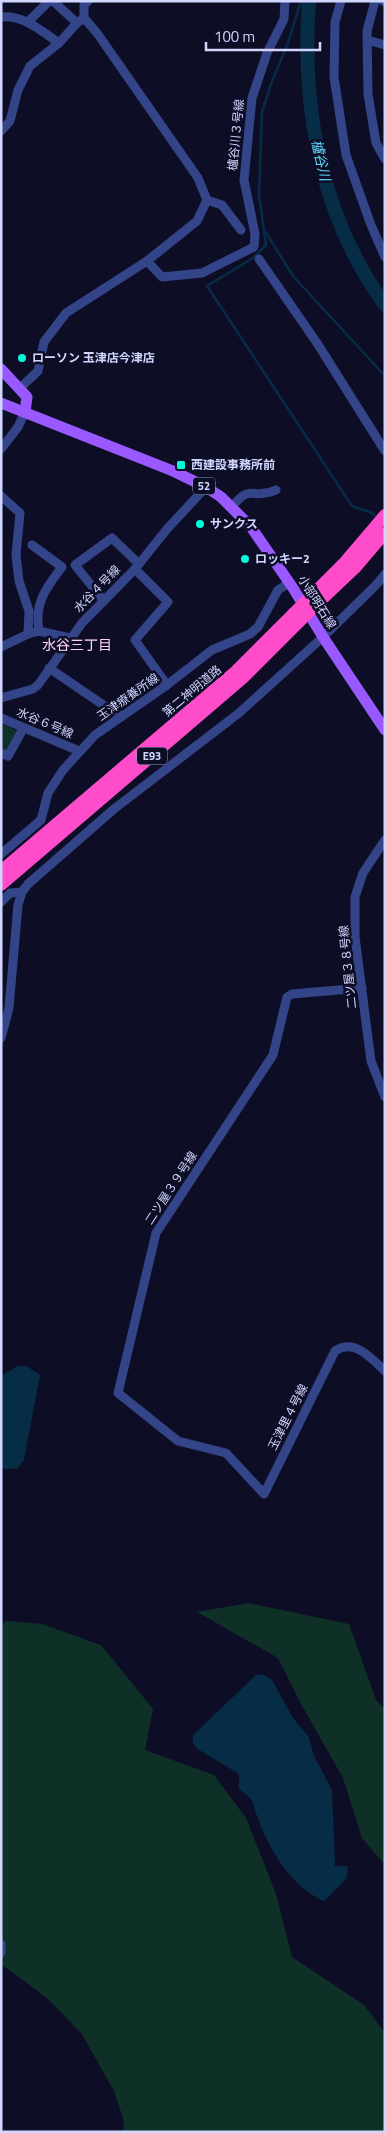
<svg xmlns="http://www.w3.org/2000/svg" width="386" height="2133" font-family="'Titillium Web','Noto Sans JP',sans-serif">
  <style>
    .green { fill: #0f3027 }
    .water { fill: #062c46 }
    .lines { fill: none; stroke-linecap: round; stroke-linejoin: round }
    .stream { stroke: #062c46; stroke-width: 2.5 }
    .river { stroke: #062c46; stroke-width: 14 }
    .minor { stroke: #344488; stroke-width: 9 }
    .major { stroke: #9a58ff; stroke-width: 11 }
    .highway { stroke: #ff4ccb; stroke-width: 12 }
    .highway-bridge { stroke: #ff4ccb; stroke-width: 12 }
    .poi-dot { fill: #00fcdb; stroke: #0d0e26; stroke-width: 2 }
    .labels { text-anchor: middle; stroke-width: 5; stroke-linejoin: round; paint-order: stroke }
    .shield { fill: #0d0e26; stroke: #969abe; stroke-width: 1 }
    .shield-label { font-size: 11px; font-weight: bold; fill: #d1d6ff }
    .street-label { font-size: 12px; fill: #d1d6ff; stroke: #0d0e26 }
    .poi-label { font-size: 12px; font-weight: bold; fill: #d1d6ff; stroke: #0d0e26; text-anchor: start }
    .water-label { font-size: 14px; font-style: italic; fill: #5fdaff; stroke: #0d0e26 }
    .neighbourhood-label { font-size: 14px; fill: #ffd3f9; stroke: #0d0e26 }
  </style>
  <rect width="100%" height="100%" fill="#0d0e26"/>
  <g class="green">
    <path d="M1 723 17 731 8 749 4 751 1 750Z"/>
    <path d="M248 1603 349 1624 376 1700 385 1709V1865L362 1838 343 1778 301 1704 278 1658 197 1612Z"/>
    <path d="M6 1621 42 1624 101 1645 153 1709 145 1750 214 1775 246 1818 276 1894 292 1957 364 2005 385 2033V2132H123L124 2121 114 2091 82 2034 47 1998 1 1964V1625Z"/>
  </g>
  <g class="water">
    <path d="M18 1366H26L40 1375 24 1460 18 1468 7 1469 1 1468 2 1375Z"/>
    <path d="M262 1674 272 1680 293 1718 309 1737 314 1756 332 1790 335 1866H348L347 1878 324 1901C288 1886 263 1840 253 1803L249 1797 239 1789V1774L196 1748 193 1743V1735L256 1675Z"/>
  </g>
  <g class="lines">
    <g class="stream">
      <path d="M301 1 288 43 271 84 262 112 259 195 266 245 253 258 207 286 352 506 372 513 378 518"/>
      <path d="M265 231 293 276 385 376"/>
    </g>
    <path class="river" d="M309 1C301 108 321 217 385 305"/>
    <g class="minor">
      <path d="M53 1 77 23"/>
      <path d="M341 1 335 22 334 77 346 155 371 225 385 257"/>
      <path d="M375 1 367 31 368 94 376 143 385 159"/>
      <path d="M383 1 385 2"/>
      <path d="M1 17C24 15 40 30 59 43"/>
      <path d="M84 18V5L88 1"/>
      <path d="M28 22 49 1"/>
      <path d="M367 40 385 45"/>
      <path d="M1 131 10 121 18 90 30 66 59 43 77 23 84 18"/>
      <path d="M207 200 222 205 241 230"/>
      <path d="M259 259 317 343 385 451"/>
      <path d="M147 261 162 277 202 273 254 247 255 234 244 180 252 98 267 53 284 19 285 1"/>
      <path d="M20 388 38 371 44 342 66 313 147 261 197 221 207 200 198 178 97 33 84 18"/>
      <path d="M1 449 18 427 25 412"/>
      <path d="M1 496 20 513 16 555 19 581 29 611 28 634"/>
      <path d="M232 507C251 482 253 501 276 490"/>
      <path d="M32 545 62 567C46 588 34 603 39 631"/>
      <path d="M135 569 168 602 135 640 167 685"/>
      <path d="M103 600 75 565 112 538 139 564"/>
      <path d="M1 647 28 634 39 631 70 638"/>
      <path d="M49 668 121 717"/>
      <path d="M1 698 33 689 38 685 82 623 135 569 167 529 206 487"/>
      <path d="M1 718 79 751"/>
      <path d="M1 753 8 756 23 729"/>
      <path d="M385 840 363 873 355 897V937L371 1061 385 1097"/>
      <path d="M1 854 41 820 48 793 63 770 95 735 167 685 212 650 250 634 258 627 278 590 289 583"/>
      <path d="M1 902 10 893 22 892"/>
      <path d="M362 988 292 994 287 997 273 1055 156 1233 118 1393 178 1441 226 1453 264 1494 335 1351C354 1338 371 1358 385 1371"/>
      <path d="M1 1038 9 1008 18 905 22 892 28 884 114 809 239 713 323 637 376 585 385 574"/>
      <path d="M1 1944V1953"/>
    </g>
    <g class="major">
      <path d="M1 369 27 397 25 412"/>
      <path d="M1 403 173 471 206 487 221 497 251 527 293 588 323 637 385 730"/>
    </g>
    <g class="highway">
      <path d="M311 596 345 562 385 515"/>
      <path d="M316 605 355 568 385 533"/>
      <path d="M1 871 236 671 294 613"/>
      <path d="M1 885 243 678 299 622"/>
    </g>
    <g class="highway-bridge">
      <path d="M294 613 311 596"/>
      <path d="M299 622 316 605"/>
    </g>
  </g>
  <g class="poi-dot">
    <circle cx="22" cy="358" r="5"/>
    <rect x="176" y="460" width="10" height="10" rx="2.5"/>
    <circle cx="200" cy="524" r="5"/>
    <circle cx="245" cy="559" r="5"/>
  </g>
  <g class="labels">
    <g class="shield">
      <rect x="193" y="477.5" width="22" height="17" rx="4"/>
      <rect x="137" y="747.5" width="30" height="17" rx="4"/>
    </g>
    <g class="shield-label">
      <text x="204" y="490">52</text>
      <text x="152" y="760">E93</text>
    </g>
    <g class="street-label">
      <text transform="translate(236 135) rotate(-84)" y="4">櫨谷川３号線</text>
      <text transform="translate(97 589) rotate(-46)" y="4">水谷４号線</text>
      <text transform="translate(317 602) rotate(58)" y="4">小部明石線</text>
      <text transform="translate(192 691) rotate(-40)" y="4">第二神明道路</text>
      <text transform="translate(128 697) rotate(-35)" y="4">玉津療養所線</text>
      <text transform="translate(45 723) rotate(23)" y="4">水谷６号線</text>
      <text transform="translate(348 967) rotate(-96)" y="4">二ツ屋３８号線</text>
      <text transform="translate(171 1188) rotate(-57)" y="4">二ツ屋３９号線</text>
      <text transform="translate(288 1417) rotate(-63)" y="4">玉津里４号線</text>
    </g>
    <g class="poi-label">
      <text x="32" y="362">ローソン 玉津店今津店</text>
      <text x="191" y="469">西建設事務所前</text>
      <text x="210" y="528">サンクス</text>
      <text x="255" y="563">ロッキー2</text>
    </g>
    <g class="water-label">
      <text transform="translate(321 160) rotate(77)" y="5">櫨谷川</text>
    </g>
    <g class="neighbourhood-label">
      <text x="77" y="650">水谷三丁目</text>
    </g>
  </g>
  <rect width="386" height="2133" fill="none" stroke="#d1d6ff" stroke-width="5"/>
  <path d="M206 42v8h114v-8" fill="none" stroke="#d1d6ff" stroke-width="2.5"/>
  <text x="214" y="42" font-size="15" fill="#d1d6ff" stroke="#0d0e26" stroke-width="4" paint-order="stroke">100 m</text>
</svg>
